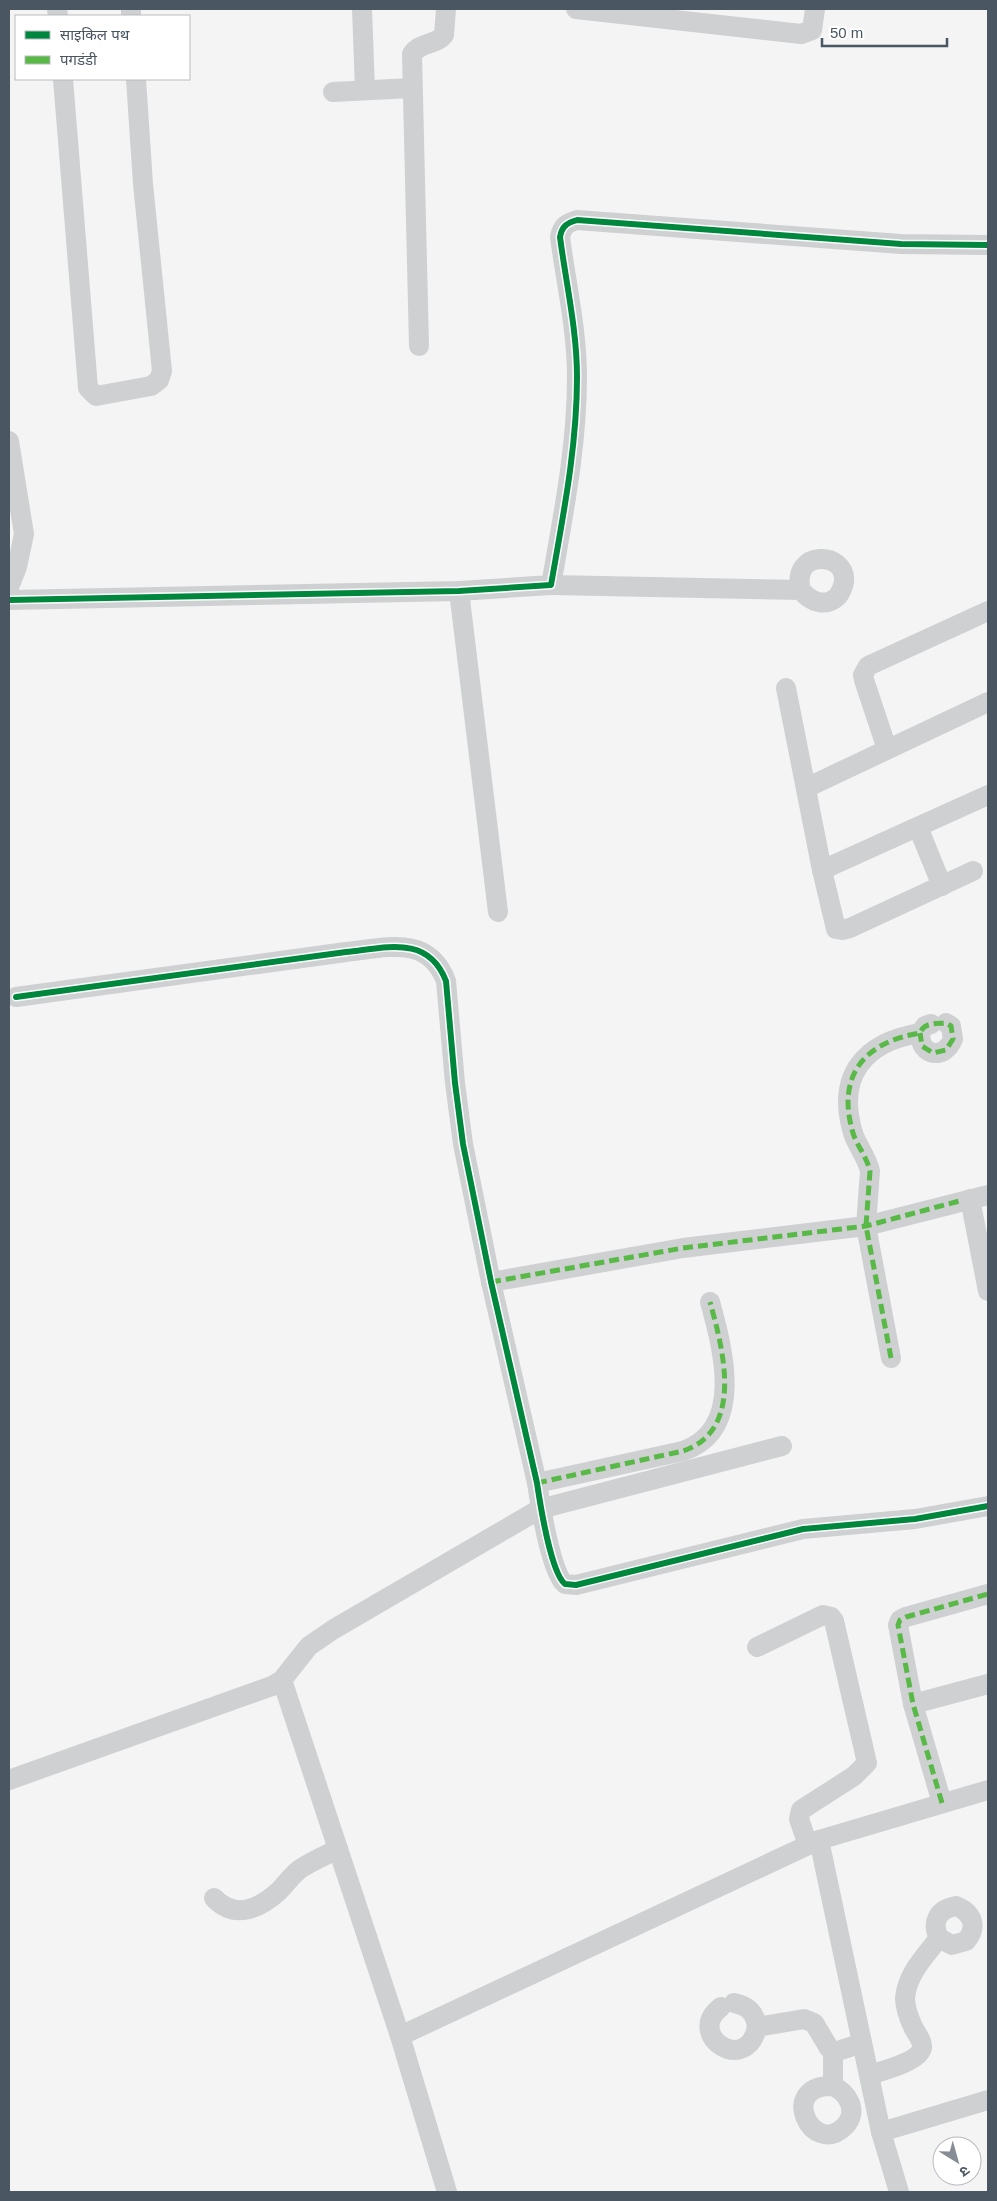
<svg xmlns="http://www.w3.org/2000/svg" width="997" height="2201" font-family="Arial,'Noto Sans Devanagari',sans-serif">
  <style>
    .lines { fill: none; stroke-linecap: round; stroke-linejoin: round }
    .minor { stroke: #ced0d2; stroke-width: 20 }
    .quiet { stroke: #58b947; stroke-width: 5; stroke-dasharray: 10 5; stroke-linecap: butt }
    .cycleway-casing { stroke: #fff; stroke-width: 9 }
    .cycleway { stroke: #00873e; stroke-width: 6 }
  </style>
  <rect width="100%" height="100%" fill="#f4f4f4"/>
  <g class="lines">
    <g class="minor">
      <path d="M57 9 58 16"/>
      <path d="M131 9V16"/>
      <path d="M362 9 365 90"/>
      <path d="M576 9 801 34 812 30 815 9"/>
      <path d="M63 79 88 388 96 396 151 386 159 380 162 371 143 184 136 79"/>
      <path d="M333 92 412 88"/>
      <path d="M419 346 412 54C420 42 436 45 444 35L446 9"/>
      <path d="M9 441 24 534 17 567 9 587"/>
      <path d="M551 585 801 590C810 602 826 608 838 596 841 592 843 587 844 582 847 550 790 550 801 590"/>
      <path d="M459 591 498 912"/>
      <path d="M9 600 459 591 551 585C563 516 577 447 577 377 577 330 566 283 560 237 562 226 567 223 577 220L901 244 988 245"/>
      <path d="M786 688 822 870 836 929 842 930 850 928 973 871"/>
      <path d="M887 749 864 680 863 675 868 666 988 611"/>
      <path d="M806 788 988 702"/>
      <path d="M918 827 942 886"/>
      <path d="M822 870 988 795"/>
      <path d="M16 997 346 952C385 948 428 934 446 981L455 1083 463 1144 491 1282 537 1483C540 1503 551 1573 565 1584L576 1585 803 1529 915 1519 988 1506"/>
      <path d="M920 1033C920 1057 945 1060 953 1039L951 1026 946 1023"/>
      <path d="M970 1199 988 1291"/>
      <path d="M491 1282 683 1248 866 1226 988 1195"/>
      <path d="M891 1358 866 1226 870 1171C867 1157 857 1146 853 1133 836 1076 864 1042 920 1033L925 1026 931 1024"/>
      <path d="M537 1483 683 1451C745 1430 723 1349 710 1302"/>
      <path d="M757 1647 823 1615 831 1617 834 1621 867 1763 854 1776 801 1810 799 1819 808 1845"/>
      <path d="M282 1680 309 1646 334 1629 540 1509 782 1446"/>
      <path d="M913 1704 988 1684"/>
      <path d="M9 1780 272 1686 282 1680 400 2036 447 2192"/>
      <path d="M942 1803 913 1704 898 1625 900 1620 906 1617 988 1594"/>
      <path d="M819 1840 881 2132 899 2192"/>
      <path d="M214 1898C235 1920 259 1909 279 1891 286 1884 292 1875 300 1869 312 1861 326 1855 338 1849"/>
      <path d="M734 2003C748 2006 755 2012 757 2027"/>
      <path d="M721 2007C684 2035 747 2076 757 2027L804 2019 814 2023 829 2048 835 2052 862 2043"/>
      <path d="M400 2036 819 1840 988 1790"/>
      <path d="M833 2051V2086C848 2093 859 2111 845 2126 812 2159 777 2084 833 2086"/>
      <path d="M869 2075C881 2071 919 2062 922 2048 923 2041 916 2033 913 2027 909 2018 905 2008 905 1998 907 1974 925 1956 939 1938 931 1922 938 1909 956 1906 973 1913 978 1927 966 1941L952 1945 939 1938"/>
      <path d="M881 2132 988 2100"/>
    </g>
    <g class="quiet">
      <path d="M491 1282 683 1248 866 1226 963 1200"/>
      <path d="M891 1358 866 1226 870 1171C867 1157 857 1146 853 1133 836 1076 864 1042 920 1033 924 1022 936 1024 946 1023L951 1026 953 1039 946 1050 933 1053 922 1046 920 1033"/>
      <path d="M537 1483 683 1451C745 1430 723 1349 710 1302"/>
      <path d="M942 1803 913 1704 898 1625 900 1620 906 1617 988 1594"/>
    </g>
    <g class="cycleway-casing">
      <g id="cycleway">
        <path d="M9 600 459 591 551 585C563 516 577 447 577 377 577 330 566 283 560 237 562 226 567 223 577 220L901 244 988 245"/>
        <path d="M16 997 346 952C385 948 428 934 446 981L455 1083 463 1144 491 1282 537 1483C540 1503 551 1573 565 1584L576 1585 803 1529 915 1519 988 1506"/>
      </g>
    </g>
    <use href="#cycleway" class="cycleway"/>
  </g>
  <rect width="997" height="2201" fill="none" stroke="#4a5661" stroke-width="20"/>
  <rect x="15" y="15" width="175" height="65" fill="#ffffff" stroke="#b7bbc0"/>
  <rect x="25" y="31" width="25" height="8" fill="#00873e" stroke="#b7bbc0"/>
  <text x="60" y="40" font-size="15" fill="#4a5661">साइकिल पथ</text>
  <rect x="25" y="56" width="25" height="8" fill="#58b947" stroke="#b7bbc0"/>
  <text x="60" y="65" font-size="15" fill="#4a5661">पगडंडी</text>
  <g transform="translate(957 2161) rotate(143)"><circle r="24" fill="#ffffff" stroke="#b7bbc0"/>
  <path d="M0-4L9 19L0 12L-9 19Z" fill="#868d94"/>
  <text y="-8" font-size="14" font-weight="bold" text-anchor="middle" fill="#4a5661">उ</text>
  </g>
  <path d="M822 38v8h125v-8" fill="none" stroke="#4a5661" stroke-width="2.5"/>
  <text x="830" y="38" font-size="15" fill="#4a5661" stroke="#ffffff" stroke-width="4" paint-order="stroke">50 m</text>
</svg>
